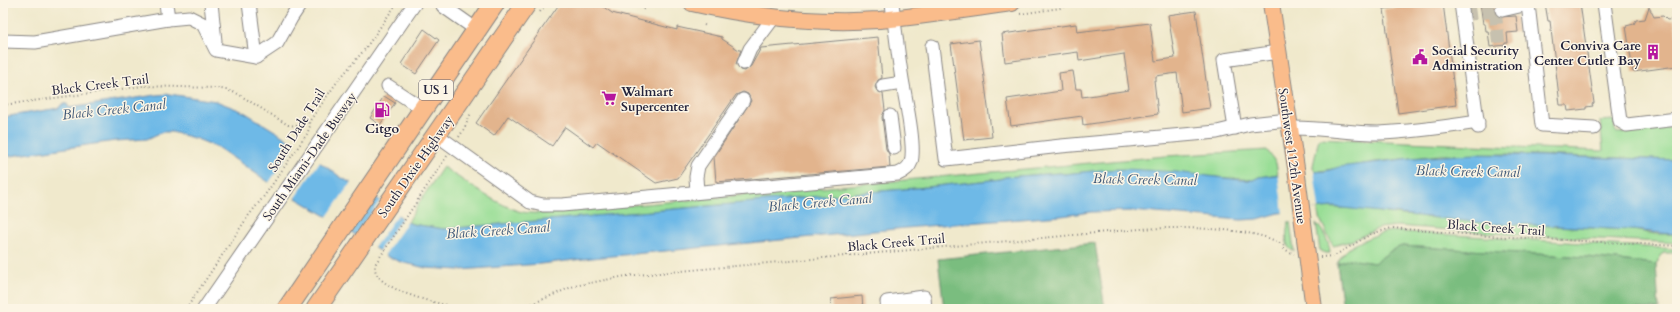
<svg xmlns="http://www.w3.org/2000/svg" width="1680" height="312" font-family="Cardo,serif">
  <style>
    .green { fill: #99de96; stroke: #5e8068 }
    .forest { fill: #7abd7f; stroke: #4e705d }
    .water { fill: #6eb9e7; stroke: #486e91 }
    .pier { fill: #f0e9cc }
    .building { fill: #e2b48d }
    .lines { fill: none; stroke-linecap: round; stroke-linejoin: round }
    .minor-tunnel { stroke: #c7c1af; stroke-width: 13; stroke-dasharray: 13 6; stroke-linecap: butt }
    .minor-casing { stroke: #898684; stroke-width: 15 }
    .major-casing { stroke: #898684; stroke-width: 18 }
    .highway-casing { stroke: #898684; stroke-width: 21 }
    .path { stroke: #898684; stroke-width: 2; stroke-dasharray: 1 3; stroke-linecap: butt }
    .minor { stroke: #fff; stroke-width: 13 }
    .major { stroke: #fabc8b; stroke-width: 16 }
    .highway { stroke: #fabc8b; stroke-width: 19 }
    .labels { text-anchor: middle; stroke-width: 3; stroke-linejoin: round; paint-order: stroke }
    .shield { fill: #fcf5e5; stroke: #63616e; stroke-width: 1 }
    .shield-label { font-size: 12px; font-weight: bold; fill: #22223b }
    .poi-label { font-size: 13px; font-weight: bold; fill: #22223b; stroke: #fcf5e5; text-anchor: start }
    .street-label { font-size: 13px; fill: #22223b; stroke: #fcf5e5 }
    .water-label { font-size: 14px; font-style: italic; fill: #3d5777; stroke: #fcf5e5 }
  </style>
  <rect width="100%" height="100%" fill="#fcf5e5"/>
  <filter id="ink" filterUnits="userSpaceOnUse"><feTurbulence type="fractalNoise" baseFrequency=".025" numOctaves="2"/><feDisplacementMap in="SourceGraphic" scale="8" xChannelSelector="R" yChannelSelector="G"/><feConvolveMatrix kernelMatrix="1 2 1 2 8 2 1 2 1" color-interpolation-filters="sRGB"/></filter>
  <filter id="wash" filterUnits="userSpaceOnUse"><feTurbulence type="fractalNoise" baseFrequency=".012" numOctaves="4" result="noise"/><feDisplacementMap in="SourceGraphic" scale="16" xChannelSelector="R" yChannelSelector="G"/><feGaussianBlur stdDeviation="0.9" result="paint"/><feColorMatrix in="noise" values="0 0 0 0 0 0 0 0 0 0 0 0 0 0 0 0 0 1.4 0 .05"/><feComposite in="paint" operator="in"/></filter>
  <g filter="url(#wash)">
    <rect width="100%" height="100%" fill="#f0e9cc"/>
    <g class="green">
      <path d="M1614 120 1615 130 1617 133 1677 126V160L1508 154 1440 155 1375 162 1314 172 1313 166 1319 138 1603 151 1600 121Z"/>
      <path d="M1267 150 1276 163 1278 174 1259 177 1253 180 1116 169 1064 174 1060 173 1005 177 1001 179 927 187 469 227 444 229 412 224 408 222 420 201 443 167C466 182 488 199 513 209 523 214 536 213 547 213L1166 156Z"/>
      <path d="M1317 207 1360 209 1402 215 1421 216 1429 218 1439 217 1494 224H1515L1633 230 1655 234H1677V243L1504 234 1398 226 1379 228 1351 241 1333 246 1321 221Z"/>
      <path d="M1288 222H1290L1294 251C1283 248 1287 232 1288 222Z"/>
      <path d="M1316 223C1323 231 1329 240 1330 253H1325L1320 251Z"/>
      <path d="M1390 231 1677 249V253H1663L1656 264 1586 257 1402 246 1392 250 1374 263 1349 259 1337 264C1339 260 1341 256 1344 253 1352 243 1377 234 1390 231Z"/>
    </g>
    <g class="forest">
      <path d="M1095 243 1105 309H944L938 259Z"/>
      <path d="M1402 246 1586 257 1656 264 1659 309H1343L1337 264 1349 259 1374 263 1392 250Z"/>
    </g>
    <path class="water" d="M169 94 216 101 244 112 278 133 342 178 374 196 407 222 412 224 444 229 927 187 1001 179 1005 177 1060 173 1064 174 1101 170 1126 169 1176 172 1241 180H1253L1259 177 1274 175 1326 171 1339 167 1412 158 1476 154 1677 160V234C1662 234 1647 231 1631 230 1586 228 1540 224 1494 224L1333 207 1279 213 1258 219 1241 220 1132 211 1091 212 1061 216 927 226 592 258 540 264 460 270 426 268 401 262 388 257 333 220 267 181 217 147 197 139 172 132H162L147 139 115 141 3 157V117L59 108 62 104H67L69 108 156 95Z"/>
    <g class="pier">
      <path d="M296 143 321 160 294 199 268 184Z"/>
      <path d="M1314 170 1319 209 1283 214 1278 173Z"/>
      <path d="M352 181 375 194 348 232 326 218Z"/>
      <path d="M381 199 399 213 373 249 355 237Z"/>
      <path d="M403 216 409 220 384 256 378 252Z"/>
    </g>
    <g id="blocks">
      <g class="building">
        <path d="M560 3H598L612 13 677 30V27L722 37V39L739 50H741L736 64 741 70 745 71 751 66 761 48 878 37 882 78 878 80 875 87 877 91 883 94 885 110 882 117 886 149 889 154 890 167 716 182 714 157 751 101 748 94 743 92 736 95 678 178 656 183 597 142 593 147 565 127 552 146 508 116 494 136 476 123Z"/>
        <path d="M1425 3H1443L1456 105 1398 113 1384 9Z"/>
        <path d="M1480 3H1499L1495 7 1494 11 1499 17 1516 16 1518 32 1507 33 1508 43H1505V45L1490 47 1488 31H1486L1485 24H1483Z"/>
        <path d="M1545 3H1580L1594 103 1592 104 1593 106 1586 107V109L1568 111 1567 105H1560L1550 21H1548Z"/>
        <path d="M1649 7 1654 17 1663 16 1667 20 1674 19 1677 39V66L1633 72 1626 26 1634 24 1636 20 1645 19Z"/>
        <path d="M1196 11 1210 108 1182 112 1177 73 1156 76V80H1154L1158 114 1083 125 1082 116 1011 126 1007 99 1061 91 1059 73 1073 71 1076 89H1081L1082 97 1129 90 1124 54 1079 61 1078 52 1005 62 1002 34 1076 24 1077 32 1150 23 1155 61 1175 58 1168 15Z"/>
        <path d="M424 29 439 40 416 74 401 64Z"/>
        <path d="M979 40 992 137 964 140 951 44Z"/>
        <path d="M384 96 395 103 380 125 370 118Z"/>
        <path d="M862 296 863 309H832L831 299Z"/>
      </g>
    </g>
  </g>
  <g filter="url(#ink)">
    <use href="#blocks" fill-opacity="0" stroke="#898684" stroke-width="1"/>
    <g class="lines">
      <g class="minor-tunnel">
        <path d="M1495 11 1499 46"/>
        <path d="M1463 15 1502 10"/>
      </g>
      <g class="minor-casing">
        <g id="minor">
          <path d="M166 3 168 19 189 17 203 24 216 50 256 57"/>
          <path d="M211 3 215 41"/>
          <path d="M249 3 256 57 277 43 291 18 301 3"/>
          <path d="M1461 3 1478 127"/>
          <path d="M1604 3 1620 121 1627 125 1677 119"/>
          <path d="M443 6 477 30"/>
          <path d="M1502 10 1528 4 1542 125 1594 128"/>
          <path d="M3 41 35 42 168 19"/>
          <path d="M932 46 946 159 1061 146 1217 132 1250 124 1288 120"/>
          <path d="M744 63 750 49 774 17"/>
          <path d="M388 86 423 109"/>
          <path d="M883 86 902 83"/>
          <path d="M890 116 894 148"/>
          <path d="M1235 128 1224 60 1278 52"/>
          <path d="M1289 128C1319 127 1348 133 1378 133 1411 132 1445 127 1478 122"/>
          <path d="M437 135 530 202 543 205H562L898 174C905 171 909 168 911 162 916 146 905 97 902 79 898 54 895 29 892 3"/>
          <path d="M697 192 696 177 698 166 743 100"/>
          <path d="M204 309 415 3"/>
          <path d="M888 309 887 302 924 297 925 309"/>
        </g>
      </g>
      <g class="major-casing">
        <g id="major">
          <path d="M692 3C753 17 817 24 879 20 924 16 968 9 1012 3"/>
          <path d="M1271 3 1296 168 1314 309"/>
        </g>
      </g>
      <g class="highway-casing">
        <g id="highway">
          <path d="M287 309 495 3"/>
          <path d="M316 309 527 3"/>
        </g>
      </g>
      <g class="path">
        <path d="M643 9 646 10"/>
        <path d="M540 12 547 3"/>
        <path d="M1020 14 1060 8 1077 3"/>
        <path d="M673 19V17"/>
        <path d="M704 25 706 26"/>
        <path d="M3 105 143 86 216 88 227 90 238 94 288 125 298 126 309 122"/>
        <path d="M459 137 464 129 471 113"/>
        <path d="M447 156C423 192 400 227 376 263 365 290 450 307 468 309"/>
        <path d="M1320 257 1334 256 1371 234 1392 228 1489 236 1677 246"/>
        <path d="M186 309 249 215 265 195 307 134 310 126 309 122 337 82 365 49 397 3"/>
        <path d="M496 309 523 306 534 303 574 286 626 276 1140 229C1173 227 1259 226 1284 246V249L1294 254"/>
      </g>
      <use href="#minor" class="minor"/>
      <use href="#major" class="major"/>
      <use href="#highway" class="highway"/>
    </g>
  </g>
  <defs>
    <g id="building-bare" transform="scale(1.2)"><path d="M-4-6H4V6H1V3H-1V6H-4ZM-2.5-4.3h1.7v1.8h-1.7ZM.8-4.3h1.7v1.8H.8ZM-2.5-1h1.7V.8h-1.7ZM.8-1h1.7V.8H.8Z" fill="#b5179e" stroke="#fcf5e5" stroke-width="2.5" paint-order="stroke"/></g>
    <g id="civic-bare" transform="scale(1.2)"><path d="M-.6-6.5H3V-4.5H.6V-3L4-1V1h2V6H-6V1h2V-1L-.6-3ZM-1.2 2.5V6h2.4V2.5Z" fill="#b5179e" stroke="#fcf5e5" stroke-width="2.5" paint-order="stroke"/></g>
    <g id="supermarket-bare" transform="scale(1.2)"><path d="M-6-5.5h2.5l.6 2H6L4.5 2H-2.5L-4.4-4H-6ZM-1.5 3.2a1.3 1.3 0 1 0 .1 0ZM3 3.2a1.3 1.3 0 1 0 .1 0Z" fill="#b5179e" stroke="#fcf5e5" stroke-width="2.5" paint-order="stroke"/></g>
    <g id="fuel-bare" transform="scale(1.2)"><path d="M-5.5-6h7V0h2V4h1.3V-2.5L3-4.5l.8-.8L6-3V5H2.5V1h-1V6h-7ZM-4.2-4.7v3.2H.2V-4.7Z" fill="#b5179e" stroke="#fcf5e5" stroke-width="2.5" paint-order="stroke"/></g>
  </defs>
  <g fill-rule="evenodd">
    <use href="#building-bare" x="1653" y="52"/>
    <use href="#civic-bare" x="1420" y="57"/>
    <use href="#supermarket-bare" x="609" y="98"/>
    <use href="#fuel-bare" x="382" y="110"/>
  </g>
  <g class="labels">
    <rect class="shield" x="419" y="80" width="34" height="20" rx="3"/>
    <g class="shield-label">
      <text x="436" y="94">US 1</text>
    </g>
    <g class="poi-label">
      <text x="1641" y="50" text-anchor="end">Conviva Care<tspan x="1641" dy="15">Center Cutler Bay</tspan></text>
      <text x="1432" y="55">Social Security<tspan x="1432" dy="15">Administration</tspan></text>
      <text x="621" y="96">Walmart<tspan x="621" dy="15">Supercenter</tspan></text>
      <text x="382" y="133" text-anchor="middle">Citgo</text>
    </g>
    <g class="street-label">
      <text transform="translate(100 84) rotate(-7)" y="5">Black Creek Trail</text>
      <text transform="translate(296 130) rotate(-58)" y="5">South Dade Trail</text>
      <text transform="translate(309 156) rotate(-55)" y="5">South Miami-Dade Busway</text>
      <text transform="translate(1293 156) rotate(82)" y="5">Southwest 112th Avenue</text>
      <text transform="translate(415 166) rotate(-55)" y="5">South Dixie Highway</text>
      <text transform="translate(1496 227) rotate(4)" y="5">Black Creek Trail</text>
      <text transform="translate(896 242) rotate(-5)" y="5">Black Creek Trail</text>
    </g>
    <g class="water-label">
      <text transform="translate(114 109) rotate(-6)" y="5">Black Creek Canal</text>
      <text transform="translate(1468 171) rotate(1)" y="5">Black Creek Canal</text>
      <text transform="translate(1145 179) rotate(1)" y="5">Black Creek Canal</text>
      <text transform="translate(820 202) rotate(-5)" y="5">Black Creek Canal</text>
      <text transform="translate(498 230) rotate(-4)" y="5">Black Creek Canal</text>
    </g>
  </g>
  <rect width="1680" height="312" fill="none" stroke="#fcf5e5" stroke-width="16"/>
</svg>
